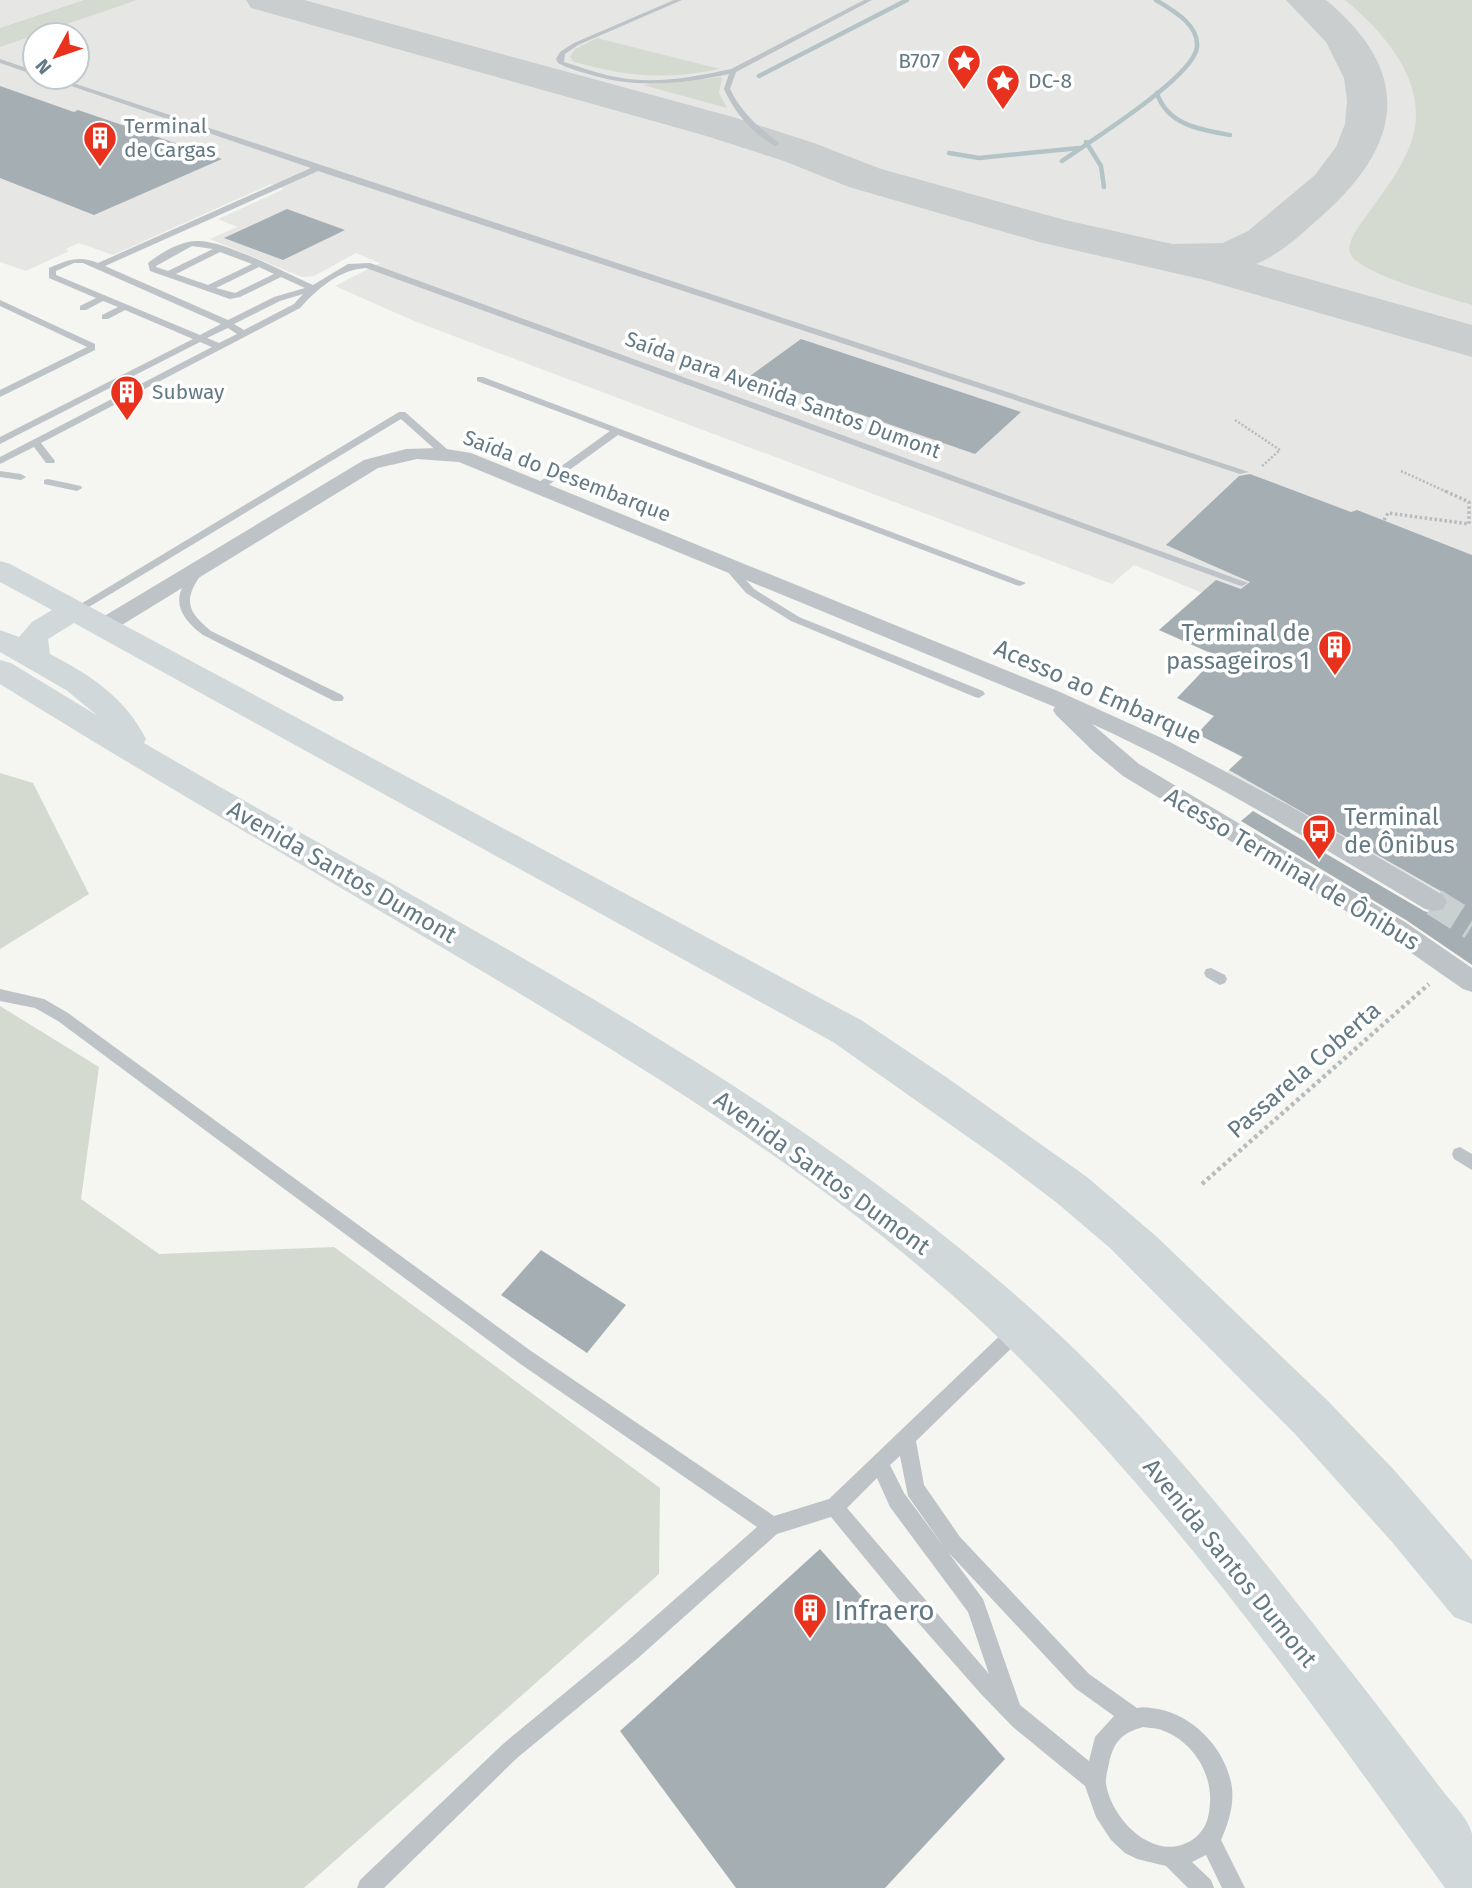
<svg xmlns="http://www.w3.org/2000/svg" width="1472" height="1888" font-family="'Fira Sans',sans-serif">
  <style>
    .built { fill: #e6e6e5; fill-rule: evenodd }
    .green { fill: #d5dad0 }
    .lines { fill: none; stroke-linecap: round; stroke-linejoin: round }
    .stream { stroke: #b4c4c6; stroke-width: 4.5 }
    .taxiway { fill: #cacece; fill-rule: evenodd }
    .building { fill: #a5afb3 }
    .street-tunnel { stroke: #c9d0d0; stroke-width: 28; stroke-dasharray: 28 14; stroke-linecap: butt }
    .path-far2 { stroke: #b7bbbd; stroke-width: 2.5; stroke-dasharray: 2 2; stroke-linecap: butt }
    .path-far1 { stroke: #b7bbbd; stroke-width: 3.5; stroke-dasharray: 2.5 2.5; stroke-linecap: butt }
    .path { stroke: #b7bbbd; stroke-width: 4.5; stroke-dasharray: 3.5 3.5; stroke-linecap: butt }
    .lane { fill: #bdc3c6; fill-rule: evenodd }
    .street { fill: #bdc3c6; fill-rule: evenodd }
    .secondary { fill: #d1d8da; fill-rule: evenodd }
    .labels { text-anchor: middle; stroke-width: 7; stroke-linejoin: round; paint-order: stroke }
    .far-poi-label { font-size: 21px; fill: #637983; stroke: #fff; text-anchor: start }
    .far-street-label { font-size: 21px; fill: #637983; stroke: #fff }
    .poi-label { font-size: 24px; fill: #637983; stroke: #fff; text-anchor: end }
    .street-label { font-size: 24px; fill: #637983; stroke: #fff }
    .near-poi-label { font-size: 28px; fill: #637983; stroke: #fff; text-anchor: start }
  </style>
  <rect width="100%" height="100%" fill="#f5f5f1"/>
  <path class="built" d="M0 0H1472V919L1224 775 1242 757 1197 734 1213 716 1177 698 1217 656 1159 630 1192 600 1245 622 1254 614 1134 565 1112 584 414 321 335 286 380 263 356 253 314 276 302 277 210 239 237 227 218 219 284 189 271 184 113 255 79 243 66 249 69 251 26 271 0 262ZM35 35H77V77H35Z"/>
  <g class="green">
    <path d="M84 0H137L0 47V28Z"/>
    <path d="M1345 0H1472V305C1450 298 1358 274 1350 253 1346 241 1361 224 1367 215 1384 191 1405 165 1413 136 1428 82 1384 32 1345 0Z"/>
    <path d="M597 38 720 69C662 80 631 77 574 62L570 57 575 49Z"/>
    <path d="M722 77 719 93 727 108 643 85Z"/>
    <path d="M0 773 33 783 89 894 0 949Z"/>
    <path d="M0 1006 99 1067 81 1199 159 1254 334 1247 660 1488 659 1574 304 1888H0Z"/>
  </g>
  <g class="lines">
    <g class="stream">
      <path d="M759 76 907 0"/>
      <path d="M1157 93C1167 125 1201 130 1230 135"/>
      <path d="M1086 142 1101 166 1104 187"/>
      <path d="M949 153 979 158 1079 148"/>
      <path d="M1062 161C1089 142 1194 77 1197 47 1199 24 1172 10 1156 0"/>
    </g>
    <path class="taxiway" d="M246 0H304L733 117 814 143 881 169 1065 220 1172 244 1223 243 1248 231 1315 175 1336 147 1345 124 1347 101 1344 78 1326 42 1286 0H1326C1413 72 1403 143 1324 214 1302 233 1283 253 1256 264L1472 325V357L1205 280 1039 242 849 187 784 161 703 135 251 8Z"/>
  </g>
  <g class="building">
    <path d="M0 86 74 112 78 110 222 159 94 215 0 178Z"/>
    <path d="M287 209 345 230 283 260 224 238Z"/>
    <path d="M801 339 1021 412 975 454 750 376Z"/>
    <path d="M1250 474 1351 512 1357 510 1472 555V965L1406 920 1241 821 1253 811 1424 911 1433 914 1444 912 1449 903 1444 893 1229 770 1243 757 1197 734 1214 716 1177 698 1217 656 1159 630 1216 580 1241 589 1250 582 1166 545 1239 476Z"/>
    <path d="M541 1250 626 1305 587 1353 501 1295Z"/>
    <path d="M820 1549 1005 1759 885 1888H736L620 1731Z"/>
  </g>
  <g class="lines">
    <path class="street-tunnel" d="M1434 902 1472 926"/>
    <g class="path-far2">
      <path d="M1235 420 1280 450 1261 467"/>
      <path d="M1401 471 1447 492"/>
    </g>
    <path class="path-far1" d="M1384 520 1388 513 1469 524V502L1443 490"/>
    <path class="path" d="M1202 1184 1429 984"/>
    <g class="lane">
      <path d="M674 0H682L578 45 565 54 564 62C581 67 598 74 616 77 654 85 694 77 731 69L864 0H872L736 72 730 89C741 112 758 127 778 142L779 144 775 146C753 134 734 112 724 89L729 74C681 84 635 89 588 74 578 71 567 68 558 63L556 59 560 52 574 43Z"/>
      <path d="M0 59 35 71V75L0 63Z"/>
      <path d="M45 77H55L1249 472 1240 474 318 171 105 266 228 320 274 297 305 288 281 277 240 297 230 299 150 271 148 263C161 253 180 241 197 241 224 240 285 273 313 285L348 264 370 263 1248 583 1242 586 1238 585 366 268C340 269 317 289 300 308L41 443 55 461 54 463H46L34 447 0 464V457L212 347 200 342 0 444V437L193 339 125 310 108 319H102V315L118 307 103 301 86 310H80V306L96 298 49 278V268C67 260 79 255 98 263L311 168ZM192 246 213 249 168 271 156 267V266ZM220 252 252 264 208 285 176 274ZM74 263H83L221 324 200 335 56 275V271ZM259 267 274 274 235 293 216 288ZM303 294 294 304 244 330 234 324 280 301ZM228 328 237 334 219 343 207 338Z"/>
      <path d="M0 300 95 344V350L0 397V390L87 347 0 306Z"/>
      <path d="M477 377H483L1026 583 1020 586 1016 585 618 435 543 489H535V485L610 431 477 381Z"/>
      <path d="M399 412H405L448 450V454H440L401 419 79 613H71L69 611Z"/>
      <path d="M0 471 21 474 26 477 21 480 0 477Z"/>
      <path d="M48 479 81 486 82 488 77 491 44 484V480Z"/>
      <path d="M725 560 729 561 754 589 799 617 983 691 985 694 979 698 975 697 791 621 746 593 720 563Z"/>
      <path d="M198 569 203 572C184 598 185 610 211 631L342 695 344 698 342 701H334L203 635C187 623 172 607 183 586 187 579 191 572 198 569Z"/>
      <path d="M1211 968 1225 975 1227 979 1225 983 1220 985 1206 977 1204 973 1206 969Z"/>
      <path d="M0 989 44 999 68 1013 531 1351 774 1516 829 1499 1011 1325 1017 1323 1023 1325 1026 1331 1023 1337 916 1441 924 1485 960 1537 1089 1674 1137 1708C1145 1706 1151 1708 1158 1709 1195 1716 1227 1751 1232 1788 1234 1806 1228 1824 1221 1840L1245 1888H1222L1206 1855 1192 1862 1211 1880 1214 1888H1188L1166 1866 1137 1859 1125 1853 1111 1840 1096 1817 1085 1786 1013 1727 981 1694 914 1618 831 1517 777 1534 638 1658 517 1758 384 1888H357L360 1880 503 1744 624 1644 757 1527 519 1363 58 1021 35 1008 0 1001ZM900 1456 908 1496 944 1547 904 1493 890 1465ZM877 1478 890 1507 968 1612 989 1674 847 1508ZM948 1552 1075 1688 1114 1716 1095 1737 1089 1761 1020 1705 983 1599ZM1143 1727C1150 1728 1158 1728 1164 1731 1193 1742 1212 1773 1210 1803 1209 1817 1207 1827 1196 1837 1159 1867 1112 1822 1106 1784 1105 1778 1108 1769 1109 1763 1114 1741 1122 1733 1143 1727Z"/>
      <path d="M1460 1147 1472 1154V1170L1454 1159 1452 1154 1454 1149Z"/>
    </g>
    <path class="street" d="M440 448 471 453 1060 692 1166 740 1292 807 1443 895 1447 902 1443 909 1434 911 1425 909C1316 844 1208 777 1092 724L1139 764 1405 922 1472 968V992L1463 989 1387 936 1123 776 1094 752 1056 715 1053 710 1055 707 459 462 417 459 378 468 112 631H96L93 626 96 621 364 460 406 449Z"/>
    <path class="secondary" d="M0 561 10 564 861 1020 946 1077 1087 1177 1157 1237 1329 1402 1395 1471 1472 1560V1624L1454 1617 1392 1542 1295 1434 1110 1248 1057 1203 1002 1161 833 1042 74 623 48 639 50 654C90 675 125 697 146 739L144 743C446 920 778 1080 1039 1316 1150 1416 1245 1536 1337 1654 1373 1699 1407 1744 1442 1790 1451 1802 1469 1819 1472 1834 1472 1851 1472 1871 1472 1888H1445C1295 1680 1143 1464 950 1293 814 1173 657 1076 502 983 334 883 165 787 0 684V660L11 663 98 716 66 690 0 652V630L19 637 32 622 52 610 0 582Z"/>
  </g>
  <defs>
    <g id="sight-pin" transform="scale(1.75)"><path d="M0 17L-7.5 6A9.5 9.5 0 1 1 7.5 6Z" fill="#e8321e" stroke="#fff"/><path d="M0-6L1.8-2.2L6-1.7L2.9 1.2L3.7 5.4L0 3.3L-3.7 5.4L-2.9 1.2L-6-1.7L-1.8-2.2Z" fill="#fff"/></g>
    <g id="building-pin" transform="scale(1.75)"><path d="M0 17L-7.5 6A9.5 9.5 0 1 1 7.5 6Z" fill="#e8321e" stroke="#fff"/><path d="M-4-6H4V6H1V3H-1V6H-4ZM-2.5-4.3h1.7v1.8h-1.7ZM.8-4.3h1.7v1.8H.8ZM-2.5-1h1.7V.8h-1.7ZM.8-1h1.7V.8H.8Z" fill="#fff"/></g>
    <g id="bus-pin" transform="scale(1.75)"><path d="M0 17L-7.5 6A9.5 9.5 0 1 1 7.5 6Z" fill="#e8321e" stroke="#fff"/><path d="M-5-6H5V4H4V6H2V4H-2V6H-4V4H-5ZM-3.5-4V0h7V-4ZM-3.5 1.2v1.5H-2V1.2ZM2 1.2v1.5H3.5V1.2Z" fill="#fff"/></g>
  </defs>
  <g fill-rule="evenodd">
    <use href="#sight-pin" x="964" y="61"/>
    <use href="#sight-pin" x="1003" y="81"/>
    <use href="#building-pin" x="100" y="138"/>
    <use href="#building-pin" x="127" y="392"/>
    <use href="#building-pin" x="1335" y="647"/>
    <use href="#bus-pin" x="1319" y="831"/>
    <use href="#building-pin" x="810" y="1610"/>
  </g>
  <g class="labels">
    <g class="far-poi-label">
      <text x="940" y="68" text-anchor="end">B707</text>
      <text x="1028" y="88">DC-8</text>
      <text x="124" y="133">Terminal<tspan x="124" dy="24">de Cargas</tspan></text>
      <text x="152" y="399">Subway</text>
    </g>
    <g class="far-street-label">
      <text transform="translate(783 395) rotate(20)" y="7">Saída para Avenida Santos Dumont</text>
      <text transform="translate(567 476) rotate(21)" y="7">Saída do Desembarque</text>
    </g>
    <g class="poi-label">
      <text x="1310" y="641">Terminal de<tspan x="1310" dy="28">passageiros 1</tspan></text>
      <text x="1344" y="825" text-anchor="start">Terminal<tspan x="1344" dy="28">de Ônibus</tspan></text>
    </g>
    <g class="street-label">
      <text transform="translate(1098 692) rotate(24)" y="8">Acesso ao Embarque</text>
      <text transform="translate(1292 869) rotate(31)" y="8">Acesso Terminal de Ônibus</text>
      <text transform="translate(342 872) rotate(30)" y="8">Avenida Santos Dumont</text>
      <text transform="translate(1304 1070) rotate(-41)" y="8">Passarela Coberta</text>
      <text transform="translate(822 1173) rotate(36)" y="8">Avenida Santos Dumont</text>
      <text transform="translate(1230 1563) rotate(51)" y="8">Avenida Santos Dumont</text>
    </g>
    <g class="near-poi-label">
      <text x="834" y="1620">Infraero</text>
    </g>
  </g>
  <g transform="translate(56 56) rotate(230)"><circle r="33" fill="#ffffff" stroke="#c1c9cd" stroke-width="2"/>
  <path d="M0-5L12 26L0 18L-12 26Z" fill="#e8321e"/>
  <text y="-10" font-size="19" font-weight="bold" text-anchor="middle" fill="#637983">N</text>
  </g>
</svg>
